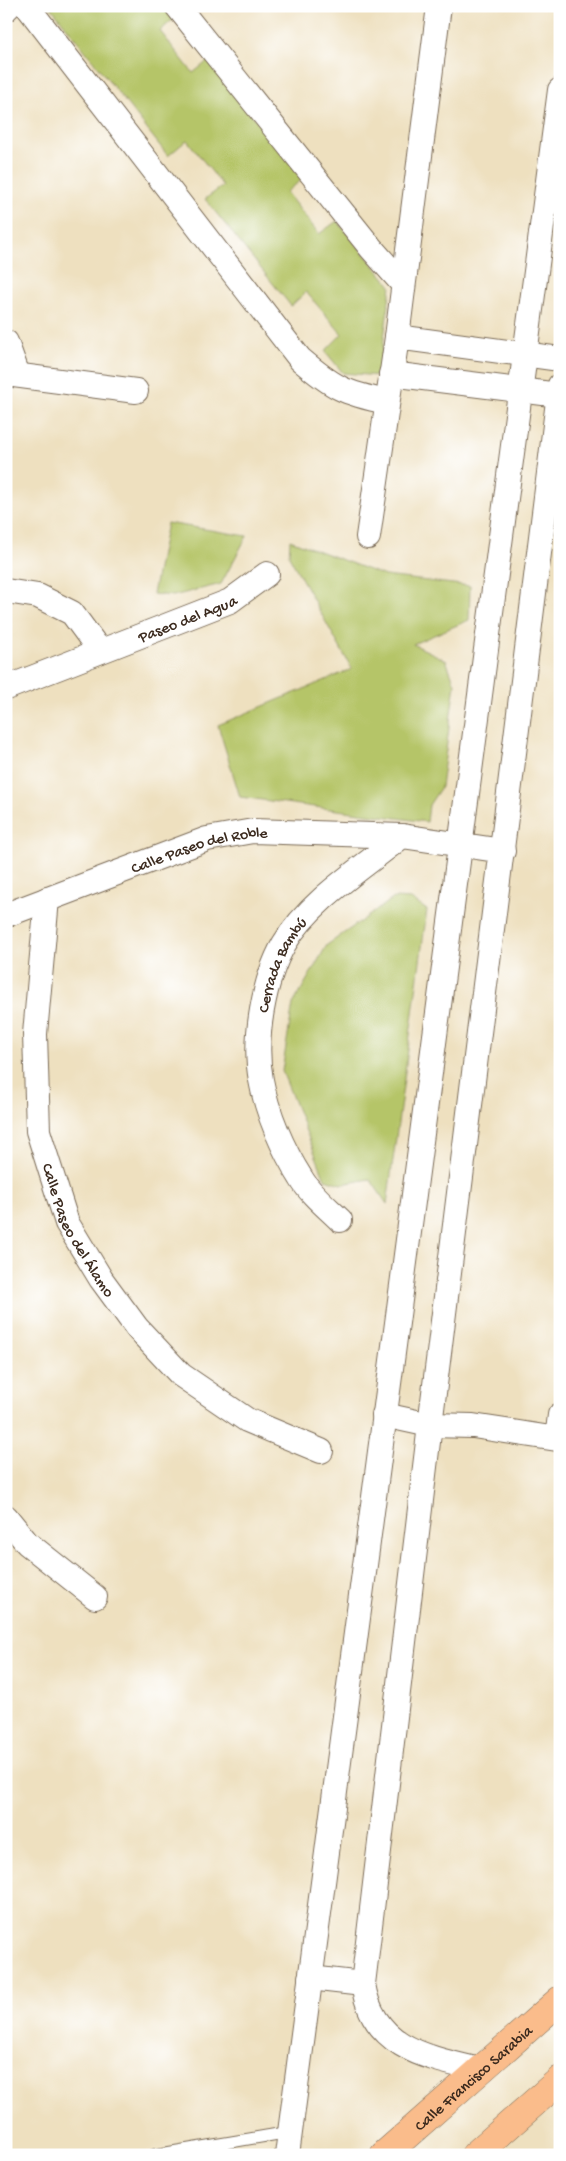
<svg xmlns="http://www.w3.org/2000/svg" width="566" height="2161" font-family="'Gochi Hand',sans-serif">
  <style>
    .green { fill: #b5c568; stroke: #787843 }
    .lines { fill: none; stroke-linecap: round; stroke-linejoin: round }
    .service-casing { stroke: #7a6a56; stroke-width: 13 }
    .minor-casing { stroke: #7a6a56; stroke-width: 26 }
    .primary-casing { stroke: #7a6a56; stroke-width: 29 }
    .service { stroke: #fff; stroke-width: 11 }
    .minor { stroke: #fff; stroke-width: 24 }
    .primary { stroke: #fabc8b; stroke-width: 28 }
    .labels { text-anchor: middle; stroke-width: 4.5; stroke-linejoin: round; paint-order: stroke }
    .street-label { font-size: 16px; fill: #3b2a1e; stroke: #fff }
  </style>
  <rect width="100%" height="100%" fill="#fff"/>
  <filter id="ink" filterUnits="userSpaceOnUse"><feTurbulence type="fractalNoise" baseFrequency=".02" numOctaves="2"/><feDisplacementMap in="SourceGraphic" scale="10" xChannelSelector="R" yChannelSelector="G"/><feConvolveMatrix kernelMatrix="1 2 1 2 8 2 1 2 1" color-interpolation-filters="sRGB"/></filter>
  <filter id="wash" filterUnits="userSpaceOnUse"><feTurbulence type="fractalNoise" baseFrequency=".0096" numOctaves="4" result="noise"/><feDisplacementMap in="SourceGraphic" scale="20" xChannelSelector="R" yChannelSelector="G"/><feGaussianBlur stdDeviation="1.12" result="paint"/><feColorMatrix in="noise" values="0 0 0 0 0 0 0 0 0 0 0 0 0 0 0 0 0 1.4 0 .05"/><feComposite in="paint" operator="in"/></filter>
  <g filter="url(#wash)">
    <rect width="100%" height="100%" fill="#eee0bf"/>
    <g class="green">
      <path d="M50 6H169L177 16 160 31 193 73 209 60 303 179 286 192 319 234 337 221 391 286 379 376 343 373 325 351 342 334 306 292 291 306 205 199 223 186 187 140 168 156Z"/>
      <path d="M167 523 247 536 221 584 173 596 153 594Z"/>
      <path d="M290 540 385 576 470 586 469 620 413 644 446 660 455 684 441 787 429 805 427 822 240 797 218 725 352 669 289 556Z"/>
      <path d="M394 898 411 899 427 910 387 1204 370 1179 341 1184 325 1179 282 1071 293 1004 327 945Z"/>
    </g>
  </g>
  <g filter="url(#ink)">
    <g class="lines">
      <g class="service-casing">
        <path id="service" d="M154 2155 290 2132"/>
      </g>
      <g class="minor-casing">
        <g id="minor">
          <path d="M27 6 300 359C334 388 344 393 387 402"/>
          <path d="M177 6 371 248 403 284"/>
          <path d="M6 9 9 6"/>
          <path d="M397 337 560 359"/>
          <path d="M6 342 18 375"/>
          <path d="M6 374 136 391"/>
          <path d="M391 374 559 395"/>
          <path d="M368 537 397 337 439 6"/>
          <path d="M6 591 38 596 72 613 100 651"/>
          <path id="s1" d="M6 688 230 601 267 574"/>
          <path id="s2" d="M47 899 35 1034 38 1131 67 1223 101 1279 137 1328 181 1375 247 1420 321 1451"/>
          <path id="s3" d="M6 915 207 839 253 831 402 836"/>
          <path id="s4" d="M340 1220C327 1207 310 1194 301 1178 283 1150 267 1113 261 1080 253 1039 264 979 284 944 309 901 364 867 402 836L503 851"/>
          <path d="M384 1415 430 1425 473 1426 557 1439 560 1415"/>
          <path d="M6 1517 27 1543 95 1597"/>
          <path d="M310 1978 363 1984"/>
          <path d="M480 2070C425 2057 373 2048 363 1984L430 1425 560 385"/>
          <path d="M287 2155 560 90"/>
        </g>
      </g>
      <g class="primary-casing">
        <g id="primary">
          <path id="s5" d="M384 2155 560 2000"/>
          <path d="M475 2155 560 2080"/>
        </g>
      </g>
      <use href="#service" class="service"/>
      <use href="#minor" class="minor"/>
      <use href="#primary" class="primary"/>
    </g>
  </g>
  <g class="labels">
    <g class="street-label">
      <text dy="6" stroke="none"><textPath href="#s1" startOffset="194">Paseo del Agua</textPath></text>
      <text dy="6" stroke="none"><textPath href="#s3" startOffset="205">Calle Paseo del Roble</textPath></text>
      <text dy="6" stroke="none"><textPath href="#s4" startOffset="284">Cerrada Bambú</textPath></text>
      <text dy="6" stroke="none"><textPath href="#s2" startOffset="340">Calle Paseo del Álamo</textPath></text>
      <text dy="6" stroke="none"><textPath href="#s5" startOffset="118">Calle Francisco Sarabia</textPath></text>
    </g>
  </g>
  <rect width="566" height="2161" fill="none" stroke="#fff" stroke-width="25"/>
</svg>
